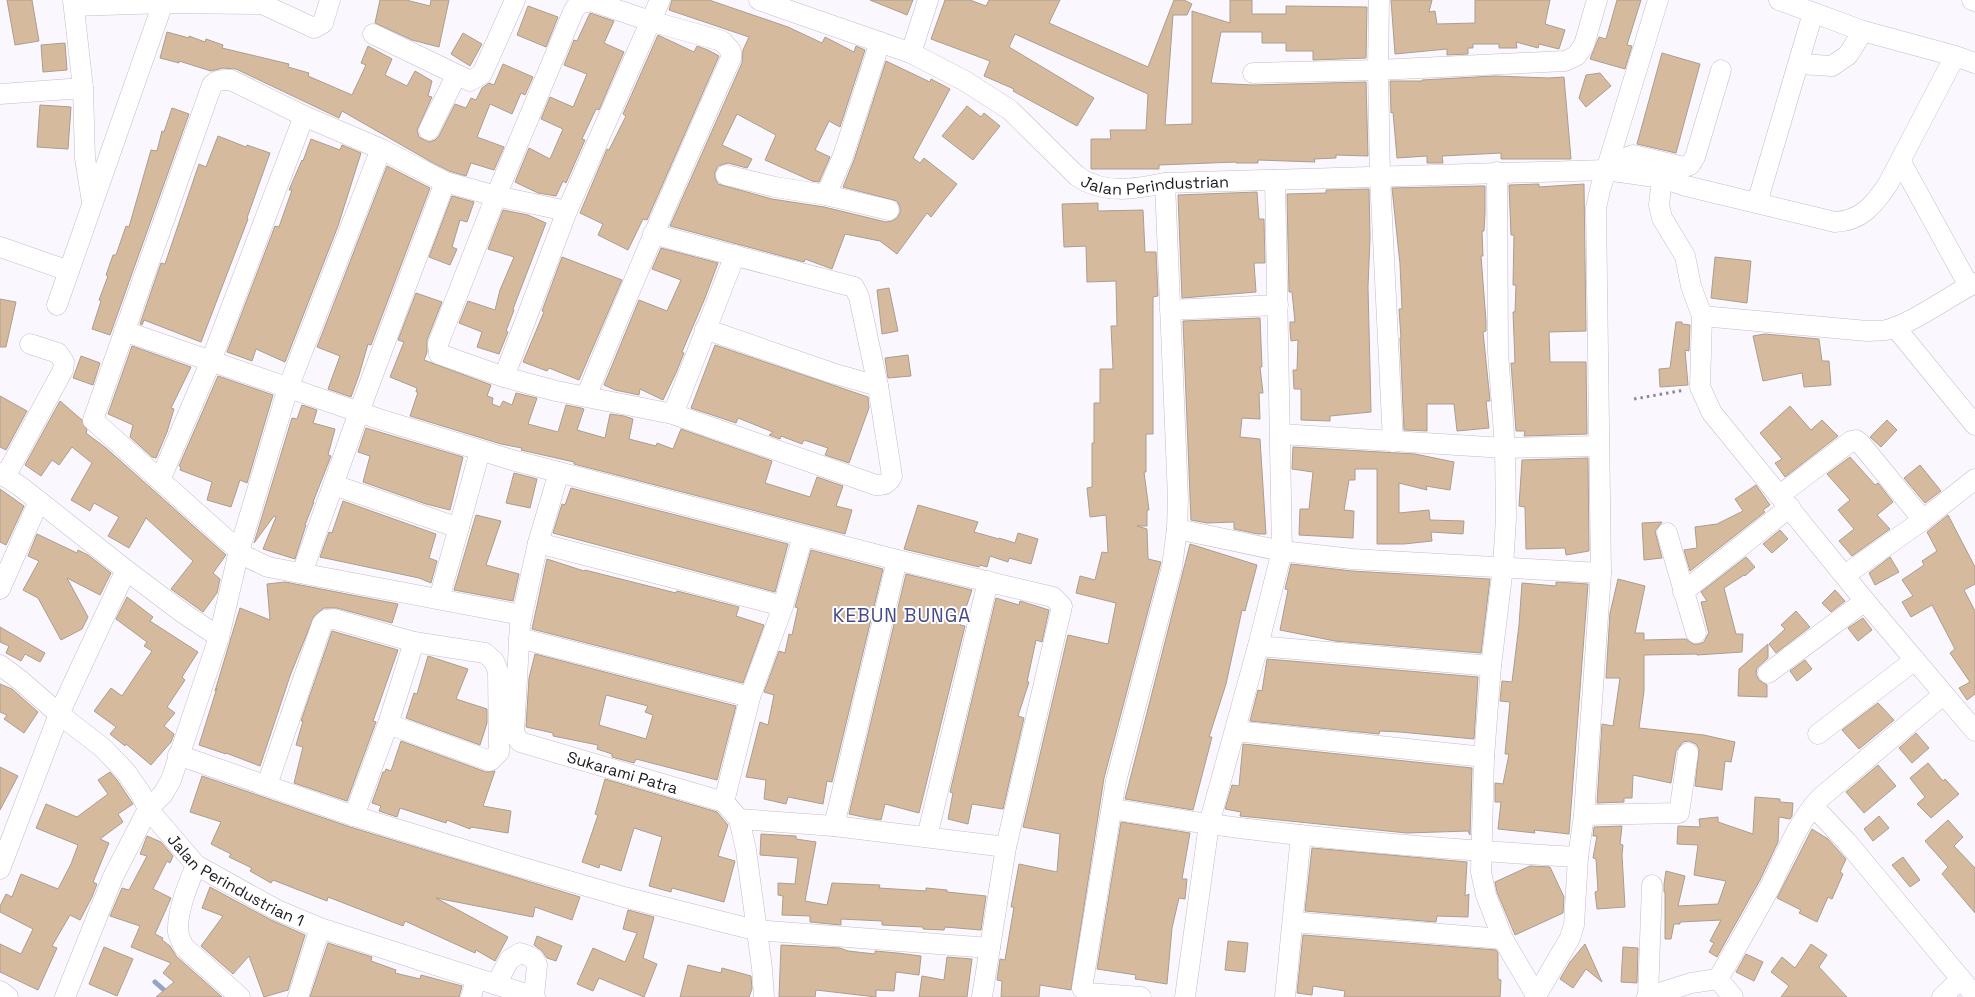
<svg xmlns="http://www.w3.org/2000/svg" width="1975" height="997" font-family="'Space Grotesk',sans-serif">
  <style>
    .lines { fill: none; stroke-linecap: round; stroke-linejoin: round }
    .stream { stroke: #94a5c4; stroke-width: 5 }
    .building { fill: #d5ba9d; stroke: #ab9e8f; fill-rule: evenodd }
    .minor-casing { stroke: #c6bbcb; stroke-width: 21 }
    .path { stroke: #8d8990; stroke-width: 3; stroke-dasharray: 2.5 4; stroke-linecap: butt }
    .minor { stroke: #fff; stroke-width: 20 }
    .labels { text-anchor: middle; stroke-width: 4; stroke-linejoin: round; paint-order: stroke }
    .street-label { font-size: 16px; fill: #1d191f; stroke: #fff }
    .quarter-label { font-size: 19px; letter-spacing: 1px; fill: #454a87; stroke: #fff }
  </style>
  <rect width="100%" height="100%" fill="#fbf7fe"/>
  <g class="lines">
    <path class="stream" d="M155 982 172 997"/>
  </g>
  <g class="building">
    <path d="M7 0H32L39 41 15 45Z"/>
    <path d="M380 0H406L430 6 431 0H449L439 47 412 40 375 23Z"/>
    <path d="M672 0H709L788 27 822 43 825 37 854 52 856 46 865 50 840 127 829 121 815 150 830 157 819 182 812 181 765 160 776 135 737 114 722 145 752 159 747 168 728 163 718 166 715 172V178L718 184 772 199 824 207 886 222 892 221 897 218 900 213V207L897 201 843 187 854 160 886 61 930 82 931 79 950 89 913 158 920 163 924 158 957 184 931 217 927 213 897 254 880 241 845 234 832 269 805 259 804 262 670 226 742 63 743 50 749 37 669 10Z"/>
    <path d="M870 0H913L907 15Z"/>
    <path d="M945 0H970L986 6 989 0H1060L1049 23 1148 67 1174 0H1184L1192 4 1187 15H1173L1165 125 1192 124V11L1230 23V0H1252V14H1286V6L1367 7 1366 58 1313 60V51H1286V43H1262V32H1221L1211 83 1253 85 1366 82 1368 156 1336 155V158L1314 159 1315 162 1258 160V163H1236V162L1159 165V169H1091V139H1111L1110 130H1146L1148 94 1015 34 1009 47 1094 98 1077 126 1013 91 1014 89 984 76 990 61 931 39Z"/>
    <path d="M1391 0H1432L1429 12 1435 11 1437 24 1475 23V0H1550L1545 24 1565 30 1559 49 1539 44 1538 48 1516 42 1517 48H1499V44H1473V48H1468V54L1447 55V49L1395 54Z"/>
    <path d="M1617 0H1641L1627 45 1632 46 1625 69 1590 59 1599 37 1606 39Z"/>
    <path d="M528 6 558 17 546 47 517 35Z"/>
    <path d="M590 13 614 21 604 43 624 52 599 110 596 109 582 139 585 140 566 183 563 181 556 196 538 193 515 182 529 148 550 159 563 129 541 119 550 97 573 107 574 105 587 74 564 65 574 40 577 41Z"/>
    <path d="M167 32 189 38V36L205 42 206 39 223 45 222 48 289 64 288 67 309 73 308 76 352 95 366 65 361 63 368 46 392 59 385 75 407 86 415 71 432 81 428 96 432 97 417 130 419 137 429 142 435 140 439 136 455 104 466 108 471 98 476 100 482 88 489 83 494 85 503 64 533 77 525 95 521 93 512 114 490 104 477 137 504 147 494 170 471 163 466 176 449 171 433 163 342 111 339 118 236 69 223 68 211 71 179 61V63L160 58Z"/>
    <path d="M463 33 482 44 470 66 451 54Z"/>
    <path d="M658 35 694 52 697 46 708 50 719 56 647 220 643 219 628 250 598 235 603 224 580 213 607 149 609 150 626 116 623 114Z"/>
    <path d="M65 43 67 70 43 72 41 45Z"/>
    <path d="M1662 53 1700 64 1676 153 1637 144Z"/>
    <path d="M1600 73 1611 86 1586 107 1579 98 1586 75Z"/>
    <path d="M1494 76 1549 78 1564 77 1571 159H1501V153L1442 156 1443 163H1427V156L1397 158 1393 112 1391 113 1390 81H1422V80Z"/>
    <path d="M40 105 71 107 68 149 37 147Z"/>
    <path d="M967 106 981 117 984 113 1000 126 973 160 942 136Z"/>
    <path d="M172 108 189 114 110 335 92 329 101 301 99 300 108 276 106 275 113 255H116L126 226 129 227 151 150 157 151 162 131 164 132Z"/>
    <path d="M218 136 246 147 247 145 270 153 247 218 248 219 201 342 144 320 142 325 140 324 161 263 165 264 199 164 206 167Z"/>
    <path d="M311 139 340 150 342 145 361 153 338 226 285 362 256 349 252 361 227 352 275 226 279 227 292 190H289L302 160 303 161Z"/>
    <path d="M387 166 430 188 371 345 368 344 359 375 351 397 328 389 340 356 317 347Z"/>
    <path d="M1539 184V187L1584 184 1586 331 1549 332 1550 362H1586L1587 434 1524 436 1525 431H1516L1511 363H1515L1513 312H1515L1516 285H1513L1514 235H1511L1509 185Z"/>
    <path d="M1482 186H1485V213L1484 231H1482L1483 256H1481L1486 321V331L1483 332 1490 401H1486L1489 428 1457 431 1454 404H1427V431L1404 430 1400 338H1401L1399 309H1402L1400 264 1392 188Z"/>
    <path d="M1369 189 1370 238 1368 287 1371 412 1330 416V421L1301 420V389H1294L1293 370H1297L1298 340 1291 341 1290 329V322H1295L1292 292H1289L1287 194 1326 193V190Z"/>
    <path d="M1257 192 1259 219H1264L1265 263H1254L1256 292 1182 298 1178 195Z"/>
    <path d="M452 196 474 202 467 222 460 220 452 247 457 249 450 265 429 257Z"/>
    <path d="M1098 203V211L1143 210 1145 252H1156L1158 296 1153 297V434H1146V472H1144L1149 510H1147V526H1137L1147 529 1148 559 1161 562 1104 778 1071 990 1040 985 1039 997H1001L1002 981 997 980 1000 959 1005 960 1014 907H1011L1019 864 1057 872 1060 834 1023 827 1068 635 1108 644 1116 603 1076 593 1080 576 1095 580 1102 552 1108 553 1106 515 1090 517 1087 488 1092 487V443H1094V403H1100V369H1113L1111 326H1117L1116 281 1087 282 1086 246 1064 247 1062 204Z"/>
    <path d="M503 210 528 215 546 223 513 309 514 310 506 331 508 332 499 354 477 347 482 332 459 323 468 301 495 310 500 290 514 257 488 249Z"/>
    <path d="M661 248 718 263 705 298 682 352 684 353 676 373 663 400 640 389 639 395 615 390 604 385 639 300 667 311 681 280 652 269Z"/>
    <path d="M562 257 622 280 579 380 549 368 547 371 523 362 544 312 542 311Z"/>
    <path d="M1715 257 1751 261 1747 303 1711 298Z"/>
    <path d="M889 288 898 331 882 334 877 290Z"/>
    <path d="M416 293 442 302 427 340V352L424 360 491 385 487 396 493 398 492 404 500 407 503 401 512 405 516 393 537 398 528 424 558 432 566 405 581 408 584 409 577 430 605 438 610 414 624 416 633 419 629 439 656 446 657 443 673 449 681 429 772 461 765 483 810 497 817 477 843 486 836 506 852 510 845 534 574 464V462L521 450 522 448 501 444 410 416 418 392H416L417 388 390 377 404 342 398 340Z"/>
    <path d="M0 299 16 302 6 347H0Z"/>
    <path d="M1260 318 1262 367H1260L1263 393H1259L1260 419 1242 418 1240 437 1260 439 1266 534H1258L1234 529V522L1207 523 1191 520 1183 321Z"/>
    <path d="M1676 322H1682V324L1690 325 1689 351 1685 350 1688 385 1660 387 1659 369 1670 368Z"/>
    <path d="M1765 334 1819 339 1822 361H1829L1831 385 1804 387 1802 373 1763 381 1753 336Z"/>
    <path d="M715 345 868 397 869 408 849 463 825 455 828 448 804 440 802 444 781 436 780 439 769 435 773 432 738 418 736 423 691 408Z"/>
    <path d="M132 346 191 367 171 408 174 409 167 432 156 458 152 457 130 437 133 425 108 414Z"/>
    <path d="M908 355 911 376 888 378 885 358Z"/>
    <path d="M81 356 100 363 93 385 73 378Z"/>
    <path d="M218 376 273 395 247 483 240 480 231 507 207 500 212 482 180 470 181 467 179 466Z"/>
    <path d="M0 396 27 411 6 450 0 447Z"/>
    <path d="M60 401 82 420 87 430 86 433 106 448 226 555 213 573 220 579 217 593 203 612 171 589 193 561 146 518 129 548 108 536 119 517 94 503 90 511 71 500 92 463 72 447 59 465 52 460 41 476 25 465Z"/>
    <path d="M302 405 317 410 313 423 335 429 328 455 331 456 313 502H314L305 525H306L295 559 263 549 276 517 274 516 254 543 292 418 297 419Z"/>
    <path d="M1790 406 1811 430 1822 420 1838 436 1785 477 1775 463 1782 459 1760 433Z"/>
    <path d="M1887 420 1897 430 1881 447 1870 437Z"/>
    <path d="M366 428 463 457 450 510 426 504 363 482 370 456 358 452Z"/>
    <path d="M1293 447 1415 454 1454 462 1450 490 1426 486 1427 490 1399 483V513L1429 510 1430 520 1464 521 1463 534 1431 532 1432 541 1404 544H1377V469H1355V480H1349L1344 510 1354 511 1353 538 1299 535 1300 509H1309L1313 472 1292 469Z"/>
    <path d="M1850 457 1875 485 1878 483 1893 502 1877 515 1890 529 1852 556 1839 541 1854 529 1838 510 1850 500 1827 474Z"/>
    <path d="M1588 458 1589 551 1566 555 1565 548 1526 549 1525 507 1519 506 1522 460Z"/>
    <path d="M1920 465 1941 491 1925 503 1904 478Z"/>
    <path d="M514 473 537 479 530 508 506 503Z"/>
    <path d="M1756 485 1770 505 1763 510 1765 512 1690 571 1684 550 1697 548 1695 527 1717 524 1743 511 1735 499Z"/>
    <path d="M571 488 788 544 775 592 553 533 562 504 565 505Z"/>
    <path d="M0 489 24 506 6 545 0 542Z"/>
    <path d="M343 501 436 534 429 558 437 561 431 583 419 578 320 557 329 532 332 533Z"/>
    <path d="M918 505 978 522 974 532 999 539V538L1015 543 1018 533 1038 539 1031 564 1009 558 1008 562 990 556 987 567 980 565 979 567 904 549Z"/>
    <path d="M476 515 501 521 486 565 519 574 513 601 454 590Z"/>
    <path d="M1948 515 1975 567V584L1964 590 1975 611V694L1967 700 1959 688 1970 682 1950 653 1955 649 1932 605 1911 617 1902 602 1913 596 1902 580 1924 565 1922 561 1937 551 1927 532Z"/>
    <path d="M1662 522 1655 531 1662 558 1644 560 1642 523Z"/>
    <path d="M1780 530 1788 539 1772 553 1763 544Z"/>
    <path d="M37 534 77 553 78 550 88 555 111 573 100 595 67 578 88 617 82 629 61 640 38 598 23 590 39 561 28 556Z"/>
    <path d="M1190 544 1257 565 1245 611 1242 610 1226 684 1209 737H1212L1193 810 1125 799Z"/>
    <path d="M811 550 883 569 832 782 827 781 823 804 788 797 786 804 764 799 766 780 746 777 760 722 768 725 774 695 764 692 779 651 785 653 789 634 792 635 798 608 795 607Z"/>
    <path d="M1746 557 1755 567 1745 576 1744 575 1724 588 1736 634H1743L1742 652 1697 655V654L1644 655V691L1639 728 1704 735 1735 742 1731 762 1725 761 1722 790 1695 786 1699 749 1696 744 1689 741 1683 742 1676 751 1671 783 1633 775 1632 798H1624V802L1597 803 1602 724 1613 726 1620 678H1606L1610 613 1618 579 1645 586 1635 633H1644V640L1686 639 1693 644H1699L1704 642 1708 634H1709L1701 602 1707 601 1701 592Z"/>
    <path d="M1890 557 1899 572 1875 585 1869 573Z"/>
    <path d="M547 559 584 571 585 570 676 593 677 591 739 607 736 616 764 625 743 683 532 629Z"/>
    <path d="M1291 564 1352 571 1490 579 1481 653 1335 641 1280 630 1288 590 1285 589Z"/>
    <path d="M906 574 972 590 960 625 965 626 919 813 885 804 881 820 868 818 849 814Z"/>
    <path d="M285 582 398 604 392 623 337 608H324L314 616 290 676 260 766 226 753V754L199 745 217 688 215 691 240 608 270 620 267 584Z"/>
    <path d="M1556 582 1588 584 1569 834 1534 830 1535 833 1498 829 1501 802H1495V783L1503 784 1509 754H1505L1510 702 1500 701 1502 681 1512 682 1519 625 1522 583 1556 586Z"/>
    <path d="M1835 590 1845 601 1831 612 1822 603Z"/>
    <path d="M127 597 153 617 150 621 198 652 182 677 185 680 167 707 175 713 164 726 174 734 171 742 151 765 126 744 125 746 110 734 116 727 94 711 111 688 122 696 152 651 144 646 147 642 116 619Z"/>
    <path d="M996 598 1019 605 1020 601 1049 610 1042 642 1036 640 1027 682H1029L1018 716 1024 718 1003 809 972 804 968 824 948 819 953 793 950 792Z"/>
    <path d="M1796 611 1810 627 1776 653 1769 644 1785 629 1781 625Z"/>
    <path d="M1863 618 1872 630 1858 641 1848 628Z"/>
    <path d="M0 627 45 653 40 662 25 654 21 661 6 653 9 646 0 642Z"/>
    <path d="M332 631 398 650 373 721 376 722 347 801 294 783 303 747 296 745 303 721H301Z"/>
    <path d="M1768 644V658L1757 668 1756 674 1759 680 1767 685V697L1738 696 1739 669Z"/>
    <path d="M535 654 736 706 717 780 636 759 634 763 612 757V754L597 749 598 745 553 736V733L526 727 529 678ZM606 695 648 706 645 712 653 715 646 739 599 725Z"/>
    <path d="M428 656 468 669 456 699 487 709V723L480 745 406 718 414 693 417 694Z"/>
    <path d="M1267 659 1478 677 1474 739 1400 732 1380 731 1379 734 1250 721 1258 690 1262 691Z"/>
    <path d="M1805 660 1812 669 1797 681 1790 671Z"/>
    <path d="M0 684 12 689 38 712 24 733 4 719 7 715 0 712Z"/>
    <path d="M1878 703 1894 720 1859 749 1842 730Z"/>
    <path d="M1916 733 1929 748 1912 763 1899 748Z"/>
    <path d="M401 741 486 772 495 771 483 806 511 811 508 833 471 827 470 829 447 820 446 823 400 808 397 817 379 811 381 806 372 803 383 772H385L386 769 391 771Z"/>
    <path d="M1243 744 1472 768 1470 835 1468 831 1407 833 1240 816 1241 812 1225 809 1232 785 1239 786Z"/>
    <path d="M1928 763 1943 781 1945 779 1959 794 1931 818 1917 804 1925 797 1910 778Z"/>
    <path d="M1878 765 1896 786 1864 813 1846 792Z"/>
    <path d="M0 767 18 776 0 810Z"/>
    <path d="M110 772 117 780 133 804 118 814 123 822 100 839 109 843 93 882 97 884 92 897 80 920 70 915 52 946 57 948 38 990 0 972V944L21 954 33 929 0 912V906L6 894 12 897 21 874 58 889 71 864 78 845 36 828 46 804 77 817 108 794 98 780Z"/>
    <path d="M202 776 350 827 580 897 572 920 535 907 533 917 436 898 508 937 495 961 476 950 475 953 405 921 403 926 328 897 327 901 273 880 271 883 250 871 252 868 229 857 231 854 211 844 221 822 190 812Z"/>
    <path d="M605 779 717 812 728 825 718 856 735 861 724 902 672 888 671 892 649 886 662 837 634 828 621 871 600 864 599 868 582 862 598 815 595 814Z"/>
    <path d="M1755 797 1780 799V802L1793 803 1792 816 1790 819 1779 817 1778 842 1760 880 1717 957 1709 952 1714 943 1710 941 1721 920 1680 922V924H1674L1671 939H1665V892H1664V884L1666 871 1685 876 1678 906 1718 904 1726 881 1694 875 1698 845 1677 844 1678 826 1700 827 1699 819 1718 817V822L1753 834Z"/>
    <path d="M1879 816 1889 828 1873 841 1864 829Z"/>
    <path d="M1948 820 1963 837 1954 846 1975 868V913L1942 874 1948 867 1925 841Z"/>
    <path d="M1121 822 1190 833 1182 879H1187L1185 899 1179 898 1172 928 1167 984 1135 979 1136 975 1097 969Z"/>
    <path d="M1622 826 1620 844 1623 845 1622 855 1625 907 1597 909 1595 892 1598 891 1596 859 1593 858 1597 836H1593L1594 827Z"/>
    <path d="M1812 829 1828 839 1846 859 1840 872 1843 874 1832 899 1828 897 1817 922 1799 913 1801 910 1777 898Z"/>
    <path d="M761 834 796 836V839L816 842 805 901 827 905 832 883 880 885 879 888 926 891V888L947 890V892L986 896 981 930 945 927 944 930 923 929V927L882 925V921L841 919V925L810 922V916L782 915 783 896 778 895V883L795 884 798 858 760 855Z"/>
    <path d="M147 836 161 842 173 856 170 863 167 861 153 889 171 898 155 934 163 938 162 940 170 946 176 956 222 997H156L174 982 163 973 171 963 131 947 140 926 110 916 122 888 129 890 147 856 140 854Z"/>
    <path d="M1312 848 1467 862 1465 896 1469 894 1468 917 1437 916 1436 922 1305 911Z"/>
    <path d="M1903 857 1920 880 1910 887 1892 865Z"/>
    <path d="M1530 866 1550 867 1564 897 1563 913 1515 935 1497 892 1495 882Z"/>
    <path d="M210 887 271 920 305 935 288 990 264 997 249 956 233 974 201 946 223 916 202 908Z"/>
    <path d="M628 910 654 917 643 958 657 964 644 997 599 978 593 991 577 984 593 948 625 962 637 933 623 929Z"/>
    <path d="M1303 935 1496 950 1498 953V979L1501 980 1500 997H1344L1345 991 1313 986 1312 995 1297 993Z"/>
    <path d="M537 936 562 946 556 961 547 958 542 951 534 945Z"/>
    <path d="M1228 941 1248 943 1245 972 1225 970Z"/>
    <path d="M328 943 372 957 371 961 396 970 395 973 420 979 421 975 462 986 459 997H310Z"/>
    <path d="M1585 944 1602 982 1586 969 1573 988 1560 979 1570 962Z"/>
    <path d="M1811 944 1827 955 1819 967 1847 997H1781L1789 986 1771 972 1782 957 1795 968Z"/>
    <path d="M781 945 840 948 848 951 875 954V951L897 953 921 956 919 975 896 972 894 991 876 990V997L816 990 815 997H779Z"/>
    <path d="M104 947 133 959 117 996 89 984Z"/>
    <path d="M1623 947 1638 948 1637 983 1621 982Z"/>
    <path d="M1746 954 1763 962 1754 981 1736 972Z"/>
    <path d="M947 957 972 959 967 997H919L922 976 944 980Z"/>
    <path d="M688 965 721 973 722 968 751 976 752 989 749 997H680Z"/>
  </g>
  <g class="lines">
    <g class="minor-casing">
      <g id="minor">
        <path d="M73 0 83 88 85 158 92 202"/>
        <path id="s1" d="M759 0 911 53 965 81 1010 110 1077 176C1104 195 1135 189 1165 183L1606 170 1662 178 1686 186 1835 222C1861 221 1874 205 1888 184L1955 56 1975 63"/>
        <path d="M1379 0 1378 70 1380 177 1393 442"/>
        <path d="M1779 0 1863 31 1955 56"/>
        <path d="M1972 0 1975 1"/>
        <path d="M74 6 164 3 262 4 314 28 323 23 330 0"/>
        <path d="M373 34 470 81 482 74 515 0"/>
        <path d="M911 53 928 0"/>
        <path d="M1799 64 1832 66 1848 55 1863 31"/>
        <path d="M1253 73 1378 70 1565 61 1576 56 1584 45 1597 0"/>
        <path d="M0 94 83 88"/>
        <path d="M429 130 456 76"/>
        <path d="M1901 162 1969 286"/>
        <path d="M1497 172 1498 352 1505 448 1506 518 1503 567 1491 666 1484 757 1481 872 1486 895 1503 939 1537 997"/>
        <path d="M1620 172 1625 158 1633 155 1684 167 1690 165 1695 157 1721 70"/>
        <path d="M726 175 775 187 826 195 843 156 880 42"/>
        <path d="M1662 178 1659 205 1662 218 1685 256 1691 286 1702 316 1700 387 1712 413 1865 601 1975 731"/>
        <path d="M826 195 889 210"/>
        <path d="M1757 203 1813 13"/>
        <path d="M0 247 69 271"/>
        <path d="M57 305 164 0"/>
        <path d="M1170 310 1278 305"/>
        <path d="M1702 316 1867 331C1873 331 1880 331 1886 330 1910 325 1951 295 1975 283"/>
        <path d="M1895 327 1975 425"/>
        <path d="M705 329 832 373 878 386"/>
        <path d="M124 331 376 418 512 460 897 560 1053 597 1062 606 1006 847 982 997"/>
        <path d="M504 377 567 211 660 0"/>
        <path d="M586 397C632 283 681 170 731 58V51L722 41 650 21 591 1 578 4 573 12 496 196 438 344 439 354 504 377 556 391 673 414 876 485C884 485 888 484 892 476L878 386 859 297 854 287 653 234"/>
        <path d="M673 414 735 255"/>
        <path d="M1280 434 1505 448 1599 446"/>
        <path id="s2" d="M559 472 538 543 520 625 514 733 520 742 724 802"/>
        <path d="M0 473 21 487 126 570 183 613 219 637"/>
        <path d="M5 477 63 370 64 362 58 353 30 344"/>
        <path d="M160 480 211 361 304 116"/>
        <path d="M334 485 459 528"/>
        <path d="M1780 495 1851 441 1856 440 1860 443 1923 520"/>
        <path d="M1177 529 1282 551 1352 559 1601 573"/>
        <path d="M1667 533 1696 633"/>
        <path d="M538 543 783 606"/>
        <path d="M302 573 359 412 445 182"/>
        <path d="M1845 575 1923 520 1975 479"/>
        <path d="M0 589 39 501"/>
        <path d="M1683 592 1790 507"/>
        <path d="M439 599 480 451"/>
        <path d="M522 615 268 567 245 556 93 420 212 85C218 79 223 80 231 80L304 116 381 149 445 182 496 196 567 211"/>
        <path d="M519 638 750 697"/>
        <path d="M1258 646 1491 666"/>
        <path id="s3" d="M0 665 20 680 59 714 103 748 126 772 140 792 148 809 196 865 277 910 320 928 535 997"/>
        <path d="M1768 673 1865 601"/>
        <path d="M1235 731 1484 757"/>
        <path d="M1818 734 1915 660"/>
        <path d="M178 755 354 816 514 865 624 897 755 930 990 948"/>
        <path d="M267 785 322 624 326 620 334 619 414 642 485 653 494 661 498 671 499 752 490 761 388 724"/>
        <path d="M1813 806 1847 842 1975 996"/>
        <path d="M1112 809C1145 814 1177 820 1210 824 1332 841 1455 850 1578 857"/>
        <path d="M1584 815 1679 813 1688 753"/>
        <path d="M354 816 388 724 414 642"/>
        <path d="M739 819 834 826 1006 847"/>
        <path d="M834 826 897 560"/>
        <path d="M927 837 988 581"/>
        <path d="M196 865C188 885 177 910 178 932 179 937 182 943 184 947L240 997"/>
        <path d="M0 869 59 714 126 570"/>
        <path d="M1293 922 1503 939"/>
        <path d="M496 985 509 960 520 953C527 955 534 957 537 965L534 996"/>
        <path d="M0 991 8 997"/>
        <path d="M1536 996 1570 938 1574 925 1578 857 1584 815 1601 573 1596 208 1600 190 1658 0"/>
        <path d="M1648 996 1652 885"/>
        <path d="M65 997 113 877 148 809 163 794 171 780 219 637 239 551 288 388 381 149"/>
        <path d="M298 997 320 928"/>
        <path d="M471 997 476 979"/>
        <path d="M764 997 762 968 746 850 739 819 724 802 750 697 783 606 803 536"/>
        <path d="M1141 997 1088 993 1082 988 1116 781 1172 567 1177 529 1178 498 1165 183"/>
        <path d="M1185 997 1209 824 1258 646 1282 551 1275 180"/>
        <path d="M1285 997 1301 835"/>
        <path d="M1647 997 1691 983 1718 979"/>
        <path d="M1733 997 1718 979C1736 948 1754 917 1771 885 1786 854 1797 823 1820 798L1943 695"/>
        <path d="M1942 997 1961 979"/>
      </g>
    </g>
    <path class="path" d="M1634 399 1685 390"/>
    <use href="#minor" class="minor"/>
  </g>
  <g class="labels">
    <g class="street-label">
      <text dy="6" stroke="none"><textPath href="#s1" startOffset="450">Jalan Perindustrian</textPath></text>
      <text dy="6" stroke="none"><textPath href="#s2" startOffset="384">Sukarami Patra</textPath></text>
      <text dy="6" stroke="none"><textPath href="#s3" startOffset="324">Jalan Perindustrian 1</textPath></text>
    </g>
    <g class="quarter-label">
      <text x="902" y="622">KEBUN BUNGA</text>
    </g>
  </g>
</svg>
